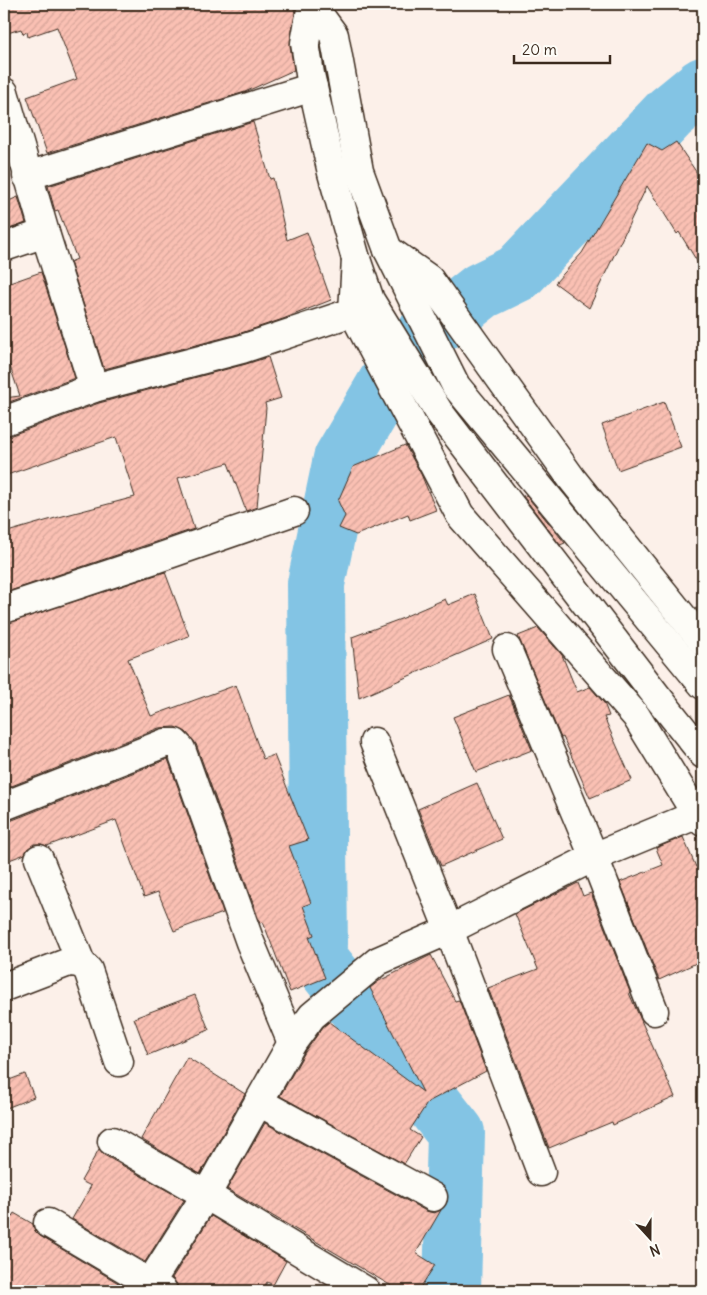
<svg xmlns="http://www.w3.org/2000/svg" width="707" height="1295" font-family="Delius,sans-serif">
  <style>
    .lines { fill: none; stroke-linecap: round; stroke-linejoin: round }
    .river { stroke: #83c4e4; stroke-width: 58 }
    .building { fill: url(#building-hatch); stroke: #3b2a1e }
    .minor-casing { stroke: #3b2a1e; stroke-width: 31 }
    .tertiary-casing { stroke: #3b2a1e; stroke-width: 31 }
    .secondary-casing { stroke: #3b2a1e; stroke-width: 31 }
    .minor { stroke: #fdfcf7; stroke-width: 28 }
    .tertiary { stroke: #fdfcf7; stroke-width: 28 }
    .secondary { stroke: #fdfcf7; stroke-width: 28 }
  </style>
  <defs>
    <pattern id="building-hatch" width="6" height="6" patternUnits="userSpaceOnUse" patternTransform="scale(1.25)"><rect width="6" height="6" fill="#fac0b3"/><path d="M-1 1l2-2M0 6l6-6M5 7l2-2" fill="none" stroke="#d7a59a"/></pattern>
  </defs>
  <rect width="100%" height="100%" fill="#fcf0e9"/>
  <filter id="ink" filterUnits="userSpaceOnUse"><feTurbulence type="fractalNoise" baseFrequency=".02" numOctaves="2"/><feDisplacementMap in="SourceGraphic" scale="10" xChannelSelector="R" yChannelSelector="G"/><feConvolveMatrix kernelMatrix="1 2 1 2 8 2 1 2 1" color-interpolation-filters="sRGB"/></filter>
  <g filter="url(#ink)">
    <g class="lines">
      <path class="river" d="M452 1291 456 1133 319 959 316 584 342 459 406 350 481 291 518 273 670 113 703 86"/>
    </g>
    <g class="building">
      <path d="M4 4H293L295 13 290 45 294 70 245 92 47 153 27 97 77 79 57 27 28 37 27 32 23 34 21 29 4 34Z"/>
      <path d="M253 122 270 179 273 178 287 240 307 232 331 300 283 319 238 334 104 369 70 262 77 259 58 210 55 211 48 186Z"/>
      <path d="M676 142 703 182V271L679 232 677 234 647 186 589 308 555 283 582 253 647 143 662 151Z"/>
      <path d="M18 197 26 223 4 231V203Z"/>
      <path d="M41 272 75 378 4 404V398L20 396 4 349V285Z"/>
      <path d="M268 357 281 398 265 403 266 408 257 507 246 511 228 463 178 478 194 529 4 593V533L59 517 135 497 116 437 4 476V436H9L99 403 246 364Z"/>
      <path d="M664 402 681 447 618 470 602 425Z"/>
      <path d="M405 445 421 474 436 510 410 520 408 514 356 535 339 528 345 516 338 501 353 467Z"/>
      <path d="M526 495 565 543 560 545 523 496Z"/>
      <path d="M165 572 189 636 128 659 151 716 236 685 263 759 274 755 308 840 289 846 311 903 303 906 314 935 309 937 325 978 290 992 263 922 260 923 196 744 186 732 175 727 159 728 4 789V624Z"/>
      <path d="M475 594 493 639 359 698 352 637 406 617V616L445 599 448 605Z"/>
      <path d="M538 628 562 655 577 692 590 687 604 703 609 716 604 717 632 780 590 798 563 737 561 738 518 636Z"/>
      <path d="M509 695 532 750 476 772 453 717Z"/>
      <path d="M168 759 223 913 174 931 158 892 144 897 116 820 47 846 41 844H34L27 849 25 854 4 862V821H10Z"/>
      <path d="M477 783 502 839 441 866 418 809Z"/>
      <path d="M683 837 696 867 703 865V960L659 980 620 882 663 865 656 848Z"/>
      <path d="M578 883 583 896 591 893 630 992 629 993 675 1097 613 1125 612 1122 549 1148 488 988 538 969 515 914Z"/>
      <path d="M431 955 455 1001 459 1000 486 1071 428 1102 410 1130 421 1137 404 1164 280 1096 305 1052 323 1027 329 1022 423 1092 370 988 379 981Z"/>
      <path d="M195 995 209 1030 148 1055 134 1018Z"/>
      <path d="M187 1057 245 1094 200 1174 141 1139Z"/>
      <path d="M25 1074 34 1097 4 1109V1082Z"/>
      <path d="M265 1123 426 1211 434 1213 441 1210 416 1253 435 1265 418 1291H400L227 1189Z"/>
      <path d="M99 1149 104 1155 184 1200 145 1262 72 1219 91 1186 81 1181Z"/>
      <path d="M14 1213 33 1224 35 1231 40 1236 125 1287 123 1291H4V1230Z"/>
      <path d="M211 1216 286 1261 273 1285 267 1282 262 1291H179L177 1284 172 1278Z"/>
    </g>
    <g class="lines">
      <g class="minor-casing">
        <g id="minor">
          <path d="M4 92 45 233 94 388"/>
          <path d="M27 176 313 87"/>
          <path d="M4 247 45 233"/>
          <path d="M4 421 94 388 242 349 353 312"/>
          <path d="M4 609 155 559 294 511"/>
          <path d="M507 649 594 857 654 1011"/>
          <path d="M374 742 449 930 541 1172"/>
          <path d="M4 806 165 743H175L181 749 250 942 292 1043"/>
          <path d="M39 859 81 963 88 970 119 1062"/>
          <path d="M4 987 69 962 81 963"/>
          <path d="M259 1102 433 1197"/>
          <path d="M112 1141 206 1195 366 1291"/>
          <path d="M48 1223 163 1291"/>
          <path d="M145 1291 206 1195 292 1043 312 1016 378 961 449 930 594 857 703 812"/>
        </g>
      </g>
      <g class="tertiary-casing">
        <g id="tertiary">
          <path d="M388 250 429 279 572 479 703 642"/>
          <path d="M356 259 353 312 460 515 636 716 696 814 703 822"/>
        </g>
      </g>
      <g class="secondary-casing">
        <g id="secondary">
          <path d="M312 4 305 43 310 74 332 173 356 259 370 300 439 412 656 695 703 754"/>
          <path d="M312 5 334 35 359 171 388 250 456 386 703 685"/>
        </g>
      </g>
      <use href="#minor" class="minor"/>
      <use href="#tertiary" class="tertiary"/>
      <use href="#secondary" class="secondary"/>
    </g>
  </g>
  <rect width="707" height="1295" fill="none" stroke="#fdfcf7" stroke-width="20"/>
  <rect x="10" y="10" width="687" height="1275" fill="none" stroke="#3b2a1e" stroke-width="2" filter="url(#ink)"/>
  <g transform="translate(650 1238) rotate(159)" stroke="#fdfcf7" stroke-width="4" paint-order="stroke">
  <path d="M0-4L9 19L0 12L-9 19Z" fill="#3b2a1e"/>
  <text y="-8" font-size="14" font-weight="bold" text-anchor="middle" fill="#3b2a1e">N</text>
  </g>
  <path d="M514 55v8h96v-8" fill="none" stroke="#3b2a1e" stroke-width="2.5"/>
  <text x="522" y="55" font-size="15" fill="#3b2a1e" stroke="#fdfcf7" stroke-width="4" paint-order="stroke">20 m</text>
</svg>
